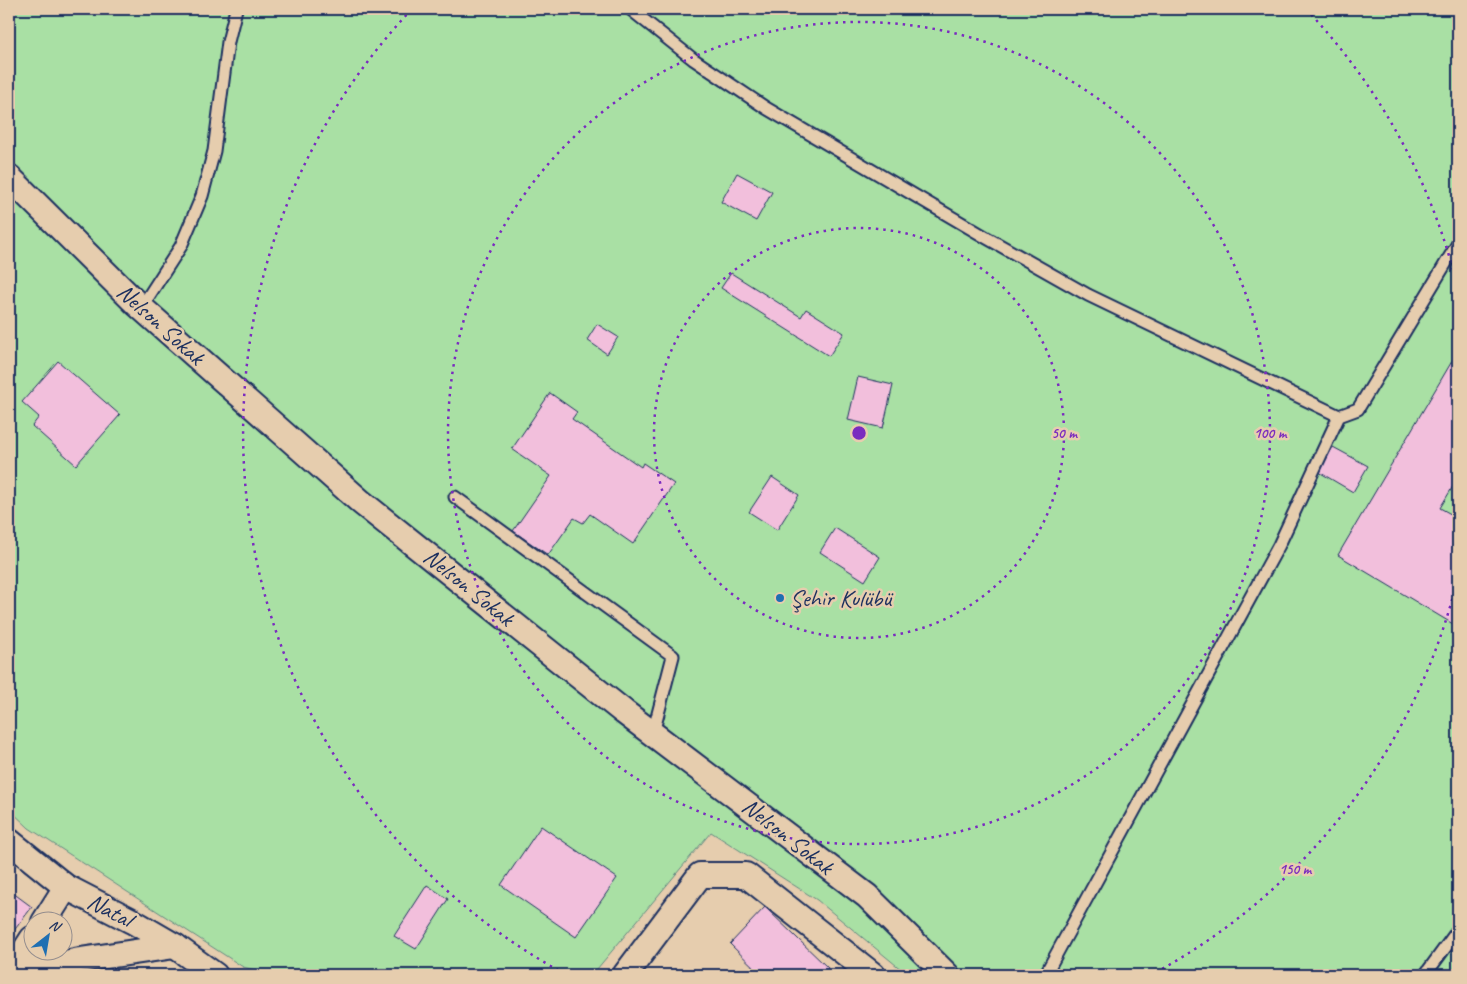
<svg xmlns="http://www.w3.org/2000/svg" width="1467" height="984" font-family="Caveat,sans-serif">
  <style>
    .green { fill: #a9e0a4; stroke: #628881 }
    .building { fill: #f2bfdc; stroke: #1b2f5e }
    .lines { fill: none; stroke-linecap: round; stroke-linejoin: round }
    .service-casing { stroke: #1b2f5e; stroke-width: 15 }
    .minor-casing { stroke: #1b2f5e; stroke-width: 28 }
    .service { stroke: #e6cdae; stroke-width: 11 }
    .minor { stroke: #e6cdae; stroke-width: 24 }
    .ring { fill: none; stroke: #7b2cbf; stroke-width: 2.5; stroke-dasharray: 2.5 5 }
    .poi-dot { fill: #1f6fb2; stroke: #e6cdae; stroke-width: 2 }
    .labels { text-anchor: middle; stroke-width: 5; stroke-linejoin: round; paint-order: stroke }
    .street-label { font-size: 24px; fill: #1b2f5e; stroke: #e6cdae }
    .poi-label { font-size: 24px; fill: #1b2f5e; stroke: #e6cdae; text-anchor: start }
    .centre { fill: #7b2cbf; stroke: #e6cdae; stroke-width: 2.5 }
    .ring-label { font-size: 15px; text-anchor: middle; font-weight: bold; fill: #7b2cbf; stroke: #e6cdae; stroke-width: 5; stroke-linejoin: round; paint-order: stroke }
  </style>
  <rect width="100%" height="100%" fill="#e6cdae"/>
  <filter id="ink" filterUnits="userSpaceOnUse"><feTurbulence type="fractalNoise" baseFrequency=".02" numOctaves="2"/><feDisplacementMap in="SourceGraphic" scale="10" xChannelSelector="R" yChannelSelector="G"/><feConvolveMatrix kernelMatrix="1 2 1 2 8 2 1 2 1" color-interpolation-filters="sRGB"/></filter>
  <g filter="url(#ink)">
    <path class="green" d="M9 9H1458V975H908L817 900 711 832 592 975H275L243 967 29 828 9 809Z"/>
    <g class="building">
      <path d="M737 173 772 192 756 221 721 202Z"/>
      <path d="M731 273 801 317 806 309 844 333 829 356 721 288Z"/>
      <path d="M597 324 618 337 607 354 587 340Z"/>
      <path d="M1458 351V478L1440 508 1458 518V627L1338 555Z"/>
      <path d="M58 361 120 415 76 465 32 426 39 417 22 402Z"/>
      <path d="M858 377 893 385 883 428 848 420Z"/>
      <path d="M550 393 577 412 572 419 641 467 643 463 674 484 633 544 590 514 583 523 574 518 548 555 513 531 551 476 512 449Z"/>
      <path d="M1333 447 1368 466 1353 492 1319 472Z"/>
      <path d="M772 477 799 495 777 530 749 512Z"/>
      <path d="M835 528 880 557 865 581 820 552Z"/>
      <path d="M541 826 617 878 576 937 501 885Z"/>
      <path d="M427 885 448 899 416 949 394 936Z"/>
      <path d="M9 890 32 907 9 937Z"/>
      <path d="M765 907 828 968 821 975H762L730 944Z"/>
    </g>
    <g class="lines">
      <g class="service-casing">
        <g id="service">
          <path d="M630 9 693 59 766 108 987 238 1088 295 1339 416"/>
          <path d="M141 308 181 246 202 196 214 151 228 42 236 9"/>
          <path d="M455 497 673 656 653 733"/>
          <path d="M1045 975 1279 545 1339 416 1358 409 1458 243"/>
          <path d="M1425 975 1458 930"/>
        </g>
      </g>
      <g class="minor-casing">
        <g id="minor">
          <path d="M9 177 137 304 361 502 624 712 867 896 947 975"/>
          <path d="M9 841 66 887 132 921 175 946 215 975"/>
          <path d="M44 922 66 887"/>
          <path d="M10 974 80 960 175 946"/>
          <path d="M9 975 32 939"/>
          <path d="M625 975 700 875H746L873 975"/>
        </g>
      </g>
      <use href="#service" class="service"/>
      <use href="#minor" class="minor"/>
    </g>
  </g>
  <g class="ring">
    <circle cx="859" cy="433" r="205"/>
    <circle cx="859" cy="433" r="411"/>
    <path d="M1458 577A616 616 0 0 1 1153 974M565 974A616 616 0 0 1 412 9M1306 9A616 616 0 0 1 1458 289"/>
  </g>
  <circle class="poi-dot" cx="780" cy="598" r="5"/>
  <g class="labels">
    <g class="street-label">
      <text transform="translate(161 324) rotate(42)" y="8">Nelson Sokak</text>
      <text transform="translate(469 587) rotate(39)" y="8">Nelson Sokak</text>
      <text transform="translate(788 836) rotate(38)" y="8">Nelson Sokak</text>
      <text transform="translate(110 910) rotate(28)" y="8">Natal</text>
    </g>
    <g class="poi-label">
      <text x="790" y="606">Şehir Kulübü</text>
    </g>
  </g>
  <circle cx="859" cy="433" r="8" class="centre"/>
  <g class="ring-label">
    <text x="1064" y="438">50 m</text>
    <text x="1270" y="438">100 m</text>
    <text x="1295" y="874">150 m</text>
  </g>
  <rect width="1467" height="984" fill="none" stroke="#e6cdae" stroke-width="30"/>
  <rect x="15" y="15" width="1437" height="954" fill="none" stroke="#1b2f5e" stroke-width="2" filter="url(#ink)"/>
  <g transform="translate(48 936) rotate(31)"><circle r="24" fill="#e6cdae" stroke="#958e8e"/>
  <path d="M0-4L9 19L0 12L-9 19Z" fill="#1f6fb2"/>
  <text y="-8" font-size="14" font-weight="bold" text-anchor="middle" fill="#1b2f5e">N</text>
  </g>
</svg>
